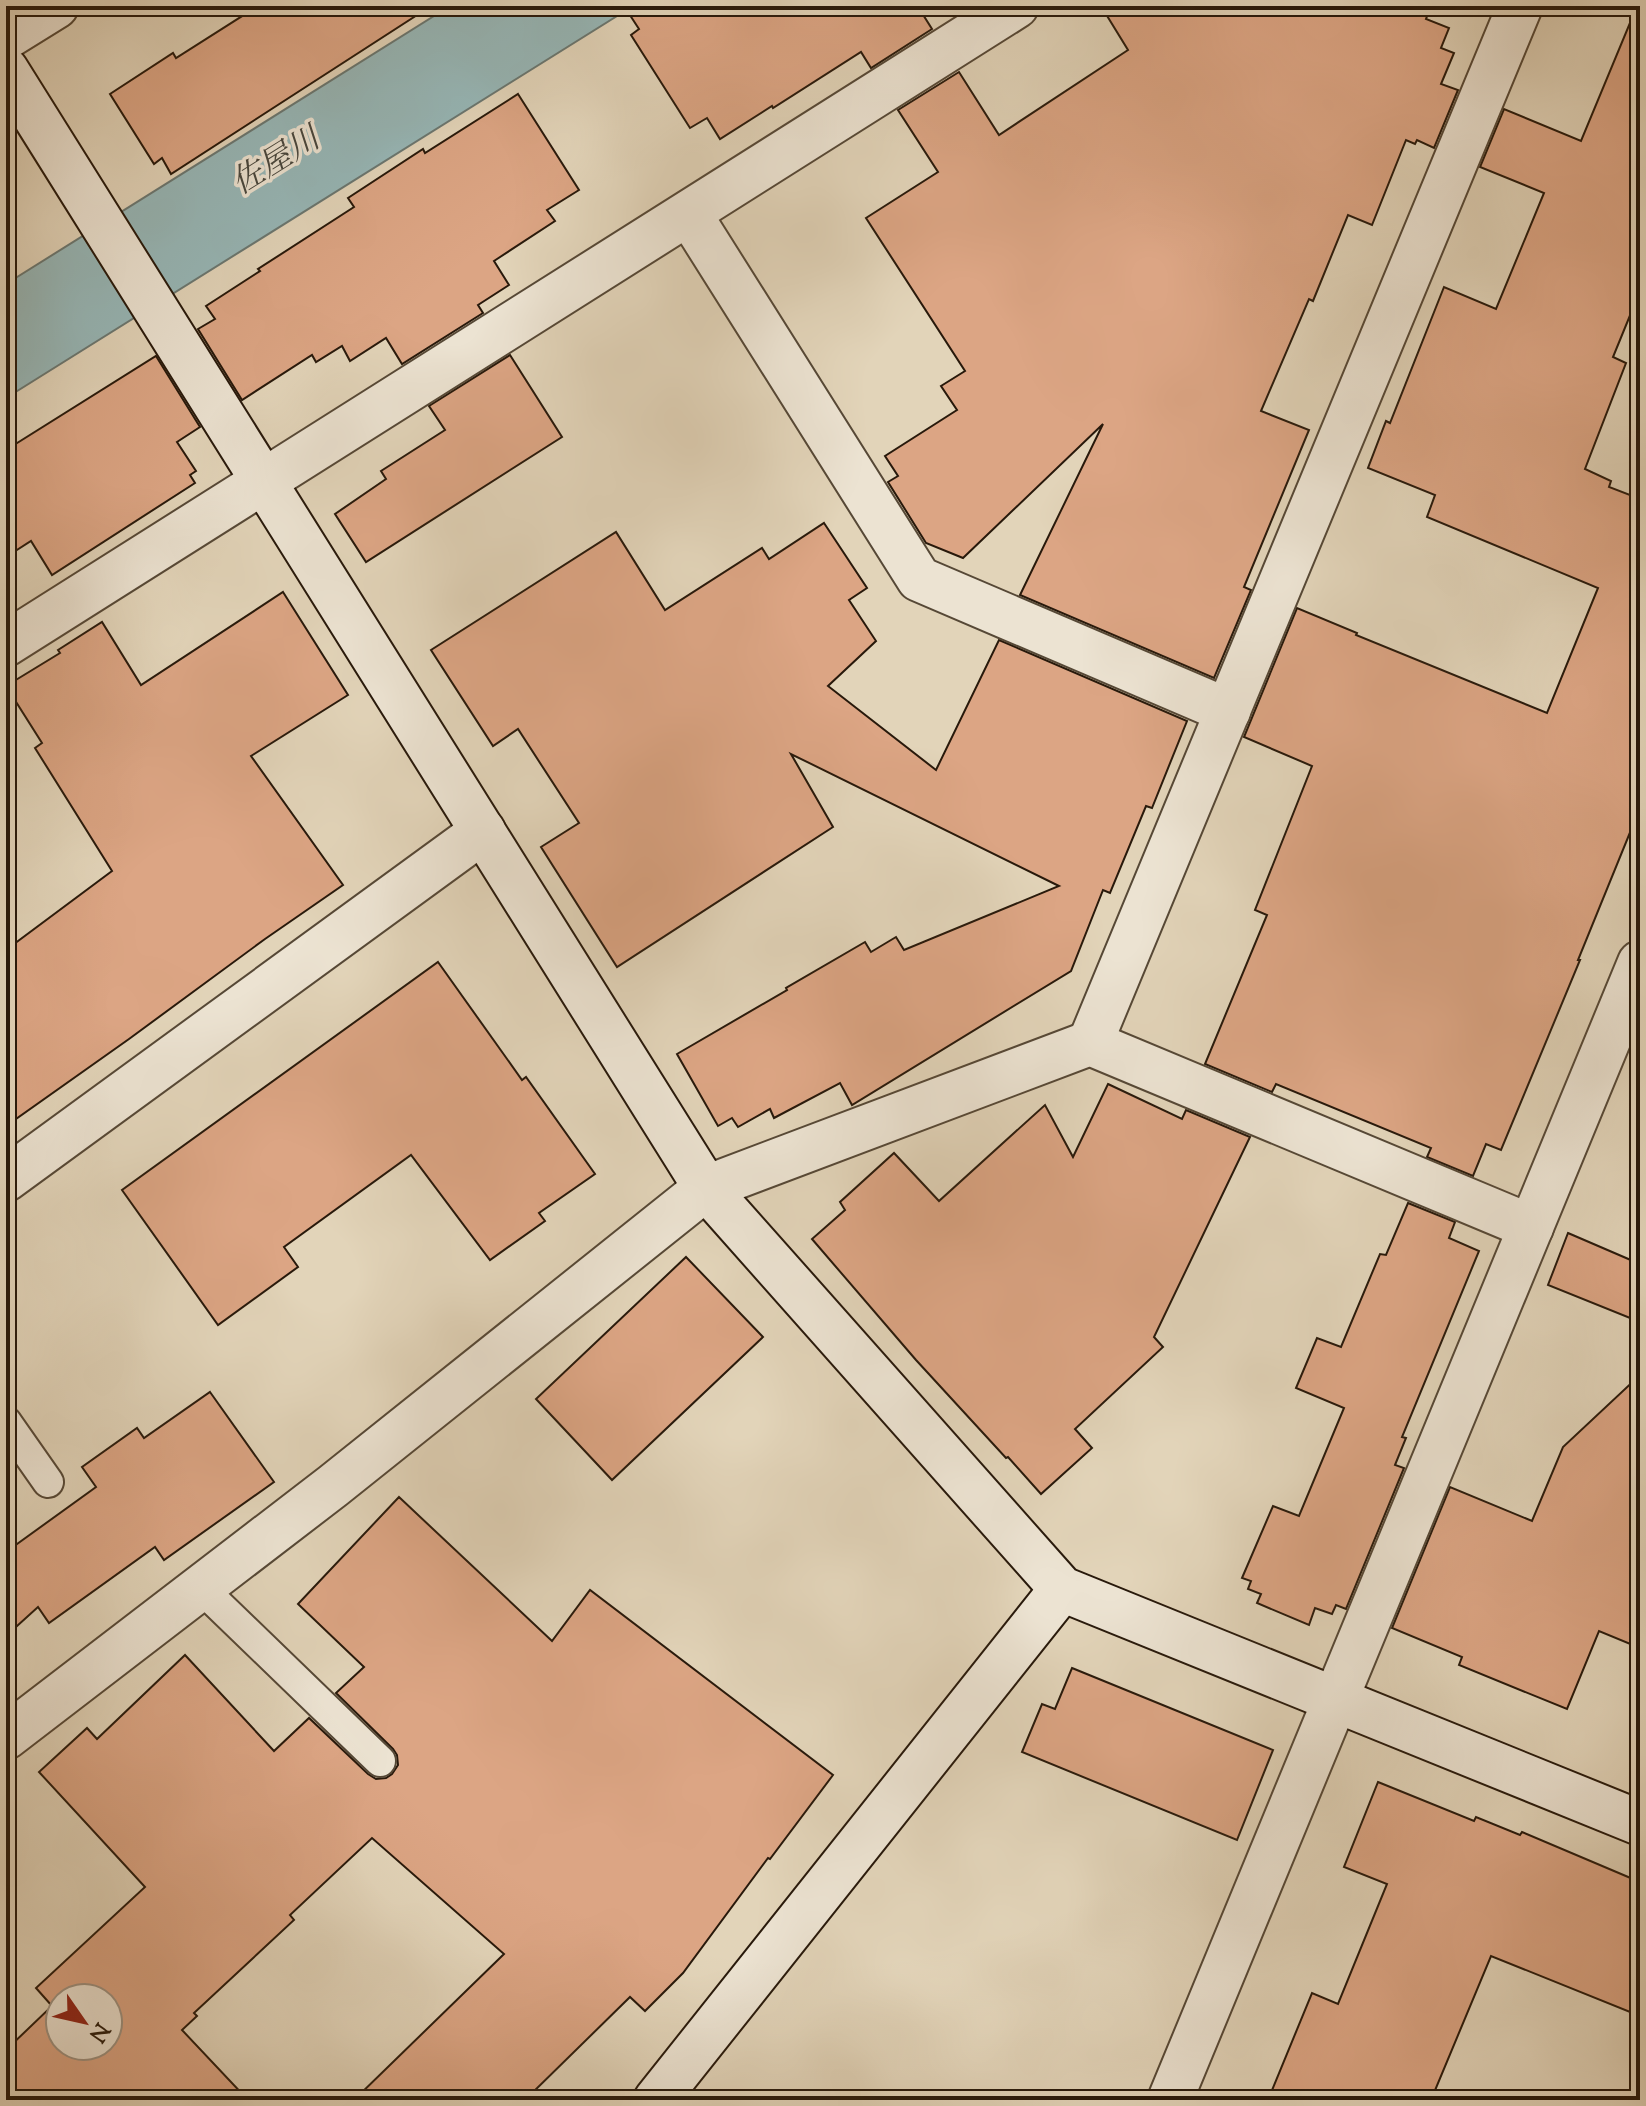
<svg xmlns="http://www.w3.org/2000/svg" width="1646" height="2106" font-family="'Sorts Mill Goudy','Noto Serif JP',serif">
  <style>
    .water { fill: #97b7b7; stroke: #6b7872; stroke-width: 2 }
    .building { fill: #dca584; stroke: #28190b; stroke-width: 2; fill-rule: evenodd }
    .lines { fill: none; stroke-linecap: round; stroke-linejoin: round }
    .lane-casing { stroke: #564836; stroke-width: 34 }
    .street-casing { stroke: #564836; stroke-width: 48 }
    .secondary-casing { stroke: #28190b; stroke-width: 48 }
    .lane { stroke: #ece3d2; stroke-width: 30 }
    .street { stroke: #ece3d2; stroke-width: 44 }
    .secondary { stroke: #ece3d2; stroke-width: 44 }
    .labels { text-anchor: middle; stroke-width: 7; stroke-linejoin: round; paint-order: stroke }
    .water-label { font-size: 32px; font-style: italic; fill: #49483f; stroke: #ece3d2 }
  </style>
  <rect width="100%" height="100%" fill="#e2d4b9"/>
  <filter id="stains"><feTurbulence type="fractalNoise" baseFrequency=".0025" numOctaves="4"/><feColorMatrix values="0 0 0 0 .2 0 0 0 0 .09 0 0 0 0 .02 0 0 0 .5 -.17"/></filter>
  <radialGradient id="worn" r=".72"><stop offset=".6" stop-color="#630" stop-opacity="0"/><stop offset="1" stop-color="#630" stop-opacity=".3"/></radialGradient>
  <path class="water" d="M450 6H633L6 398V284Z"/>
  <g class="building">
    <path d="M258 6H431L171 174 162 158 154 164 110 94 173 53 176 58Z"/>
    <path d="M624 6H933L922 13 932 29 871 68 861 52 773 108 772 106 720 139 707 118 690 128 631 35 639 29Z"/>
    <path d="M1101 6H1431L1426 19 1449 28 1441 48 1454 53 1441 84 1458 90 1434 148 1417 140 1415 144 1406 140 1372 225 1348 215 1313 301 1309 299 1261 411 1309 430 1244 587 1251 590 1214 678 1020 595 1103 424 963 558 926 543 888 482 898 476 885 456 957 410 941 386 965 371 866 218 938 172 898 110 959 72 999 135 1128 50Z"/>
    <path d="M1637 6H1640V291L1613 357 1626 363 1585 469 1611 481 1609 487 1635 497 1638 489H1640V808L1578 960H1580L1501 1150 1486 1144 1473 1176 1427 1157 1431 1148 1276 1084 1272 1092 1205 1064 1267 915 1255 910 1312 766 1244 737 1297 608 1357 633 1356 635 1547 713 1598 588 1427 517 1435 495 1368 468 1386 421 1390 423 1444 287 1496 309 1544 193 1480 167 1504 109 1581 141Z"/>
    <path d="M518 94 579 190 547 210 555 221 494 261 509 285 478 305 483 313 402 364 386 338 350 361 342 346 316 362 312 355 242 400 198 329 215 319 206 306 260 271 258 269 354 207 348 198 423 149 425 153Z"/>
    <path d="M510 355 562 437 366 562 335 514 386 479 381 471 445 430 429 406Z"/>
    <path d="M156 356 200 427 177 442 196 471 190 475 195 483 52 575 31 541 6 557V450Z"/>
    <path d="M824 523 867 588 849 600 876 641 828 686 936 770 999 640 1187 721 1152 808 1146 806 1110 893 1103 890 1071 971 852 1105 840 1083 774 1118 770 1109 738 1127 732 1118 718 1126 677 1054 787 990 786 988 865 942 871 952 896 937 904 950 1059 886 791 754 833 827 617 967 541 847 579 823 518 729 493 746 431 650 616 532 665 610 762 548 769 559Z"/>
    <path d="M283 592 348 695 251 756 343 885 265 939 129 1039 6 1126V950L112 871 35 748 42 743 6 686 60 653 58 650 102 622 141 685Z"/>
    <path d="M438 962 522 1080 526 1077 595 1174 539 1213 545 1221 490 1260 411 1155 284 1247 298 1267 218 1325 122 1190Z"/>
    <path d="M1108 1084 1182 1119 1186 1110 1250 1137 1154 1337 1163 1347 1075 1429 1092 1448 1041 1494 1008 1457 1006 1458 916 1360 812 1239 845 1210 840 1202 894 1153 939 1201 1045 1105 1073 1157Z"/>
    <path d="M1408 1203 1455 1222 1449 1238 1479 1251 1402 1437 1406 1438 1395 1465 1404 1468 1346 1609 1336 1605 1332 1614 1315 1608 1309 1625 1257 1603 1261 1594 1248 1589 1251 1581 1242 1578 1273 1506 1299 1516 1344 1408 1296 1388 1317 1338 1341 1347 1380 1254 1386 1255Z"/>
    <path d="M1568 1233 1640 1264V1322L1548 1285Z"/>
    <path d="M686 1257 763 1337 612 1480 536 1399Z"/>
    <path d="M1640 1375V1648L1599 1631 1567 1709 1459 1665 1462 1657 1392 1628 1450 1487 1532 1521 1563 1447Z"/>
    <path d="M210 1392 274 1482 164 1560 155 1547 49 1623 38 1607 6 1636V1552L96 1487 82 1467 137 1428 144 1438Z"/>
    <path d="M399 1497 552 1641 590 1590 833 1775 770 1859 768 1858 683 1973 645 2011 630 1997 525 2100H354L504 1954 372 1838 290 1915 294 1920 194 2013 197 2016 182 2030 248 2100H6V2050L52 2006 36 1988 145 1887 39 1772 87 1728 97 1739 185 1655 274 1751 309 1718 368 1774 376 1779 386 1778 392 1774 398 1765 397 1755 393 1749 336 1693 364 1667 298 1604ZM60 1998H108V2046H60Z"/>
    <path d="M1072 1668 1273 1750 1237 1840 1022 1752 1042 1704 1055 1709Z"/>
    <path d="M1378 1782 1474 1821 1476 1817 1520 1835 1522 1832 1640 1882V2016L1491 1956 1431 2100H1268L1312 1993 1338 2004 1387 1884 1344 1867Z"/>
  </g>
  <g class="lines">
    <g class="lane-casing">
      <g id="lane">
        <path d="M6 1422 48 1482"/>
        <path d="M200 1587 380 1761"/>
      </g>
    </g>
    <g class="street-casing">
      <g id="street">
        <path d="M6 37 56 6"/>
        <path d="M689 214 919 579 1228 711"/>
        <path d="M6 644 1016 6"/>
        <path d="M1090 1043 1520 6"/>
        <path d="M6 1179 483 831"/>
        <path d="M6 1737 333 1486 706 1188 1090 1043 1531 1227"/>
        <path d="M1170 2100 1640 963"/>
      </g>
    </g>
    <g class="secondary-casing">
      <g id="secondary">
        <path d="M6 70 706 1188 1062 1589 1640 1823"/>
        <path d="M656 2100 1062 1589"/>
      </g>
    </g>
    <use href="#lane" class="lane"/>
    <use href="#street" class="street"/>
    <use href="#secondary" class="secondary"/>
  </g>
  <g class="labels">
    <g class="water-label">
      <text transform="translate(275 160) rotate(-32)" y="11">佐屋川</text>
    </g>
  </g>
  <rect width="1646" height="2106" fill="none" stroke="#e2d4b9" stroke-width="32"/>
  <rect x="8" y="8" width="1630" height="2090" fill="none" stroke="#28190b" stroke-width="4"/>
  <rect x="16" y="16" width="1614" height="2074" fill="none" stroke="#28190b" stroke-width="2"/>
  <g transform="translate(84 2022) rotate(124)"><circle r="38" fill="#ece3d2" stroke="#9e9282" stroke-width="2"/>
  <path d="M0-6L14 30L0 20L-14 30Z" fill="#8f2418"/>
  <text y="-12" font-size="22" font-weight="bold" text-anchor="middle" fill="#28190b">N</text>
  </g>
  <rect width="100%" height="100%" filter="url(#stains)"/>
  <rect width="100%" height="100%" fill="url(#worn)"/>
</svg>
